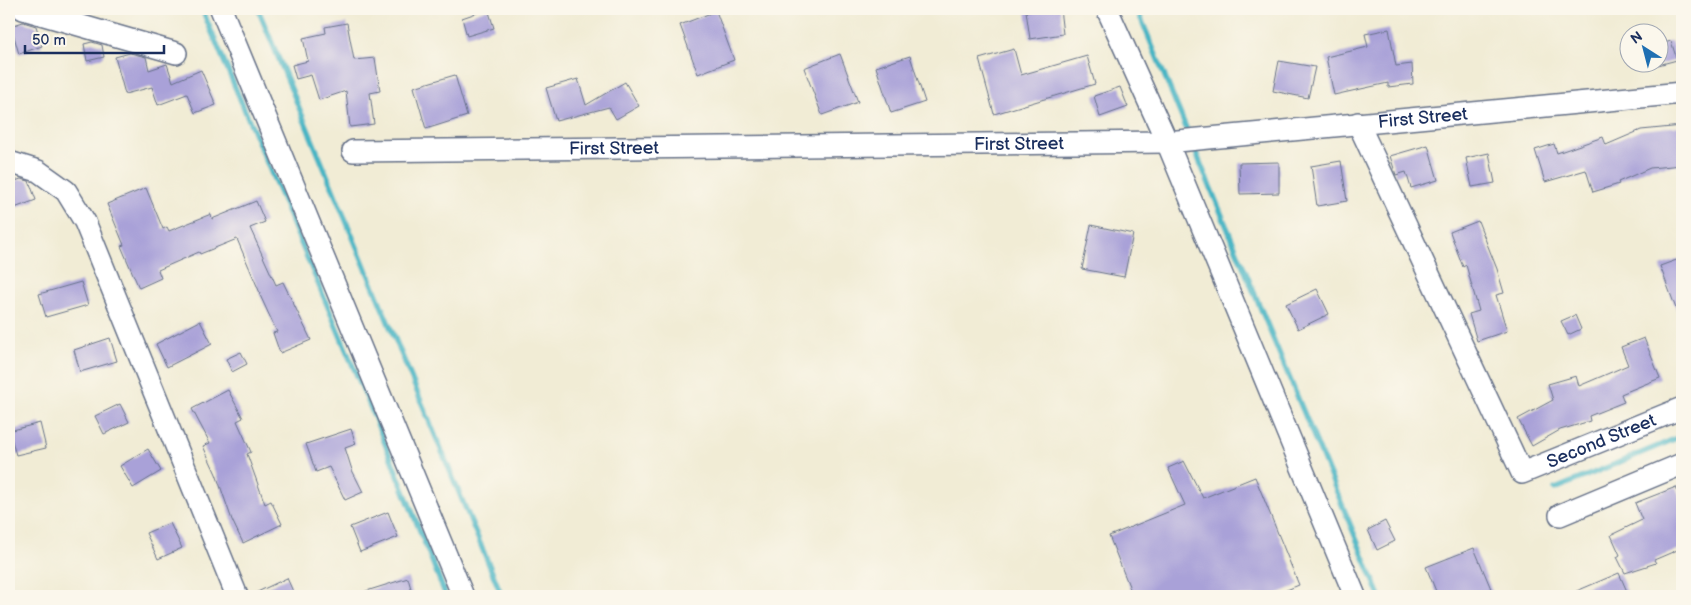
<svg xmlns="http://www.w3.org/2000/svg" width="1691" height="605" font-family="'Balsamiq Sans',sans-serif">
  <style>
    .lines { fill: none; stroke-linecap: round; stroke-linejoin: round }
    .stream { stroke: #48b5c4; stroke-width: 5.5 }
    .building { fill: #a9a1d8 }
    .minor-casing { stroke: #667188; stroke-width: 24 }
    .minor { stroke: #fff; stroke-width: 21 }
    .labels { text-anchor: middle; stroke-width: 4; stroke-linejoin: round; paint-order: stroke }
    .street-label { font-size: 18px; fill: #1b2f5e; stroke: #fbf7ec }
  </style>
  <rect width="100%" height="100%" fill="#fbf7ec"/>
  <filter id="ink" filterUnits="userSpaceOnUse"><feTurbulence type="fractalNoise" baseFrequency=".02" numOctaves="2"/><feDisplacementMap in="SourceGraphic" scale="10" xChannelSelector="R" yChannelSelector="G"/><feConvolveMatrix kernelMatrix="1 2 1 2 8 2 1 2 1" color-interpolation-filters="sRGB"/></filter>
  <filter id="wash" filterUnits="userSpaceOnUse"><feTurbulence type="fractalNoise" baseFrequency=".0096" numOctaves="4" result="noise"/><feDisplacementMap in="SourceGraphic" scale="20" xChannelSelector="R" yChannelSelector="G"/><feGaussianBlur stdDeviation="1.12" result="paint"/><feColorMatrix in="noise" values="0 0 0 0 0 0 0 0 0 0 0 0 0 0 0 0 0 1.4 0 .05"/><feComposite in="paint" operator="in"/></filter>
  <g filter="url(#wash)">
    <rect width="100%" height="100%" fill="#f1ecd5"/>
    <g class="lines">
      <g class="stream">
        <path d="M202 9 372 411 446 596"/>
        <path d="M258 9 502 596"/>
        <path d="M1137 9 1189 135"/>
        <path d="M1192 143 1380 596"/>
        <path d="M1555 489 1682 436"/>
      </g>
    </g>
    <g id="blocks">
      <g class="building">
        <path d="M488 9 494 28 467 36 462 18Z"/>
        <path d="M1046 9H1060L1063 34 1030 39 1026 11Z"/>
        <path d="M716 11 734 60 698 74 680 25Z"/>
        <path d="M23 22 36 26 42 46 19 54 11 26Z"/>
        <path d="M347 23 354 60 375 58 380 91 370 93 374 124 350 127 346 91 319 100 311 75 296 79 292 65 308 61 303 38 326 33 325 27Z"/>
        <path d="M1389 29 1396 66 1412 64 1413 84 1388 87V83L1334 95 1326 57 1368 47 1365 34Z"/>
        <path d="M1671 41 1677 60 1658 65V45Z"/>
        <path d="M92 42 102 45 104 57 87 61 84 44Z"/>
        <path d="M1014 49 1021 75 1087 56 1095 84 994 114 979 59Z"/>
        <path d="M130 53 146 57 149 70 167 64 173 82 201 70 216 105 195 113 187 94 158 105 152 87 125 94 115 57Z"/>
        <path d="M840 54 858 102 822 115 804 68Z"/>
        <path d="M910 56 925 102 891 113 876 67Z"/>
        <path d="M1279 61 1315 67 1308 98 1273 91Z"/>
        <path d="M455 75 467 116 426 129 414 87Z"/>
        <path d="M578 79 586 105 625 82 639 106 616 119 609 107 556 121 546 88Z"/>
        <path d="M1120 87 1128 107 1100 117 1094 96Z"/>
        <path d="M1682 126V165L1650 168 1618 182 1619 184 1593 192 1586 170 1545 182 1535 150 1554 144 1557 153 1603 137 1606 145 1641 130Z"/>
        <path d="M1428 145 1438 180 1411 188 1406 172 1396 175 1390 156Z"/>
        <path d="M1489 153 1495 183 1472 187 1466 158Z"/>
        <path d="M1341 161 1347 201 1317 206 1311 166Z"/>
        <path d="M1279 162V193L1240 194 1239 163Z"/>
        <path d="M21 179 29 181 36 200 9 210V183Z"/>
        <path d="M146 188 163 229 167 227 169 231 211 214 212 219 256 201 265 222 250 228 276 285 283 282 311 340 280 353 273 333 277 332 259 293H260L237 239 200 254 199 252 158 270 161 278 139 288 121 246 124 245 107 204Z"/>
        <path d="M1478 221 1497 269 1504 293 1496 295 1507 331 1477 341 1469 314 1479 311 1466 265 1463 267 1450 232Z"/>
        <path d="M1091 225 1133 234 1124 277 1082 269Z"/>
        <path d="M1682 258V321L1681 322 1660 266Z"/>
        <path d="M81 282 88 305 46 317 39 294Z"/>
        <path d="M1317 289 1329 314 1298 329 1286 304Z"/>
        <path d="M1575 315 1581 329 1568 335 1561 321Z"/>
        <path d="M200 321 212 344 167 367 156 344Z"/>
        <path d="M110 338 117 361 80 372 74 350Z"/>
        <path d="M1644 338 1660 378 1621 394 1624 402 1589 416 1590 421 1560 430 1532 446 1518 419 1553 400 1548 384 1576 376 1579 386 1628 365 1621 347Z"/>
        <path d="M241 352 247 364 232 372 226 359Z"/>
        <path d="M228 390 243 418 237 421 251 452 247 454 265 504 271 501 282 524 243 543 232 520 216 474 203 446 210 443 192 409Z"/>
        <path d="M120 404 129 422 104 434 95 416Z"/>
        <path d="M40 423 46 448 16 455 9 431Z"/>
        <path d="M351 429 356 444 345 448 352 470 363 492 345 500 329 467 316 472 306 444Z"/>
        <path d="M148 449 161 471 133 488 120 466Z"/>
        <path d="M1184 461 1203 498 1255 477 1299 585 1272 596H1133L1109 536 1185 505 1168 468Z"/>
        <path d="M1676 487 1682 504V548L1654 560 1656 563 1625 573 1617 557 1620 555 1611 535 1642 520 1635 503Z"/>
        <path d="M388 512 398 537 360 552 350 527Z"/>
        <path d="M1385 521 1395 541 1377 550 1368 530Z"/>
        <path d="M170 523 182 548 158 559 146 533Z"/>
        <path d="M1474 548 1494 596H1438L1426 567Z"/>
        <path d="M1619 573 1629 596H1565Z"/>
        <path d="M287 578 295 596H249Z"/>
        <path d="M408 578 413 596H361L360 593Z"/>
      </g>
    </g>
  </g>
  <g filter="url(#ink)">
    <use href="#blocks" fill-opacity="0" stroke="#667188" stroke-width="1"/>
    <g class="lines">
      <g class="minor-casing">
        <g id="minor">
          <path d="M23 9 176 53"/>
          <path d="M221 9 463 596"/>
          <path d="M1107 9 1167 142 1355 596"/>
          <path id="s1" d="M1358 123 1522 473 1682 408"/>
          <path id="s2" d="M353 151 1167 142 1682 93"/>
          <path d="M9 162 38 171 66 191 85 222 237 596"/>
          <path d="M1560 515 1682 464"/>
        </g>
      </g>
      <use href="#minor" class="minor"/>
    </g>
  </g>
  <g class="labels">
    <g class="street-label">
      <text dy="6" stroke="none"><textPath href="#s2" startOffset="1071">First Street</textPath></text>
      <text dy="6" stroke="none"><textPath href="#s2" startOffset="666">First Street</textPath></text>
      <text dy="6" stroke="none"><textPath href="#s2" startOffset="261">First Street</textPath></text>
      <text dy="6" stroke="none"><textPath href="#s1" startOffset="472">Second Street</textPath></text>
    </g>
  </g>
  <rect width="1691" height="605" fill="none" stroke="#fbf7ec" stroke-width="30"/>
  <g transform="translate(1644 48) rotate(324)"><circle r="24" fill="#fbf7ec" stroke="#a1a7b3"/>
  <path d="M0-4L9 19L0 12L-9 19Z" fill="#1f6fb2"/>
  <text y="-8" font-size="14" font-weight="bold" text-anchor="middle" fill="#1b2f5e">N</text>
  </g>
  <path d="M25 45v8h139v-8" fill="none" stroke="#1b2f5e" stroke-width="2.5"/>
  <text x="32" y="45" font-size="15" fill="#1b2f5e" stroke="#fbf7ec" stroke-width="4" paint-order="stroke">50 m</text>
</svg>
